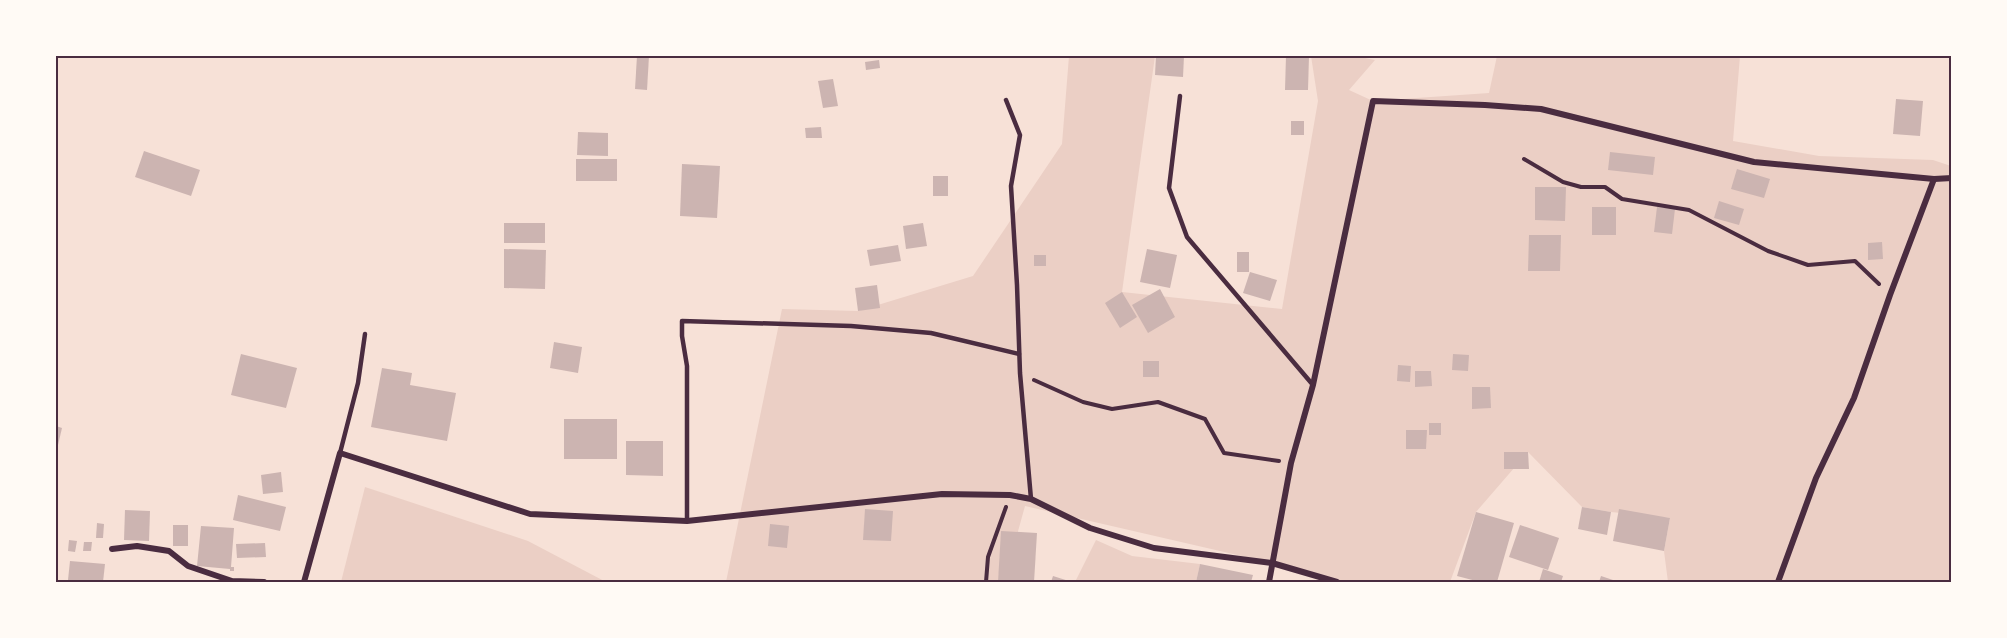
<svg xmlns="http://www.w3.org/2000/svg" width="2007" height="638" font-family="'Work Sans',sans-serif">
  <style>
    .green { fill: #ebcfc5 }
    .building { fill: #ccb4b1 }
    .lines { fill: none; stroke-linecap: round; stroke-linejoin: round }
    .path { stroke: #4a2c40; stroke-width: 4 }
    .service { stroke: #4a2c40; stroke-width: 4.5 }
    .minor { stroke: #4a2c40; stroke-width: 6 }
    .neatline { fill: none; stroke: #4a2c40; stroke-width: 2 }
  </style>
  <rect width="100%" height="100%" fill="#f7e1d7"/>
  <g class="green">
    <path d="M1069 56H1155L1122 292 1282 309 1318 101 1311 56H1355L1375 60 1349 90 1373 101 1489 93 1497 56H1740L1733 141 1819 156 1933 160 1951 166V582H1668L1664 551 1670 518 1611 512 1582 507 1528 452 1476 512 1450 582H1327L1272 563 1025 506 1004 582H726L782 309 858 311 973 276 1062 144Z"/>
    <path d="M365 487 528 541 606 582H341Z"/>
    <path d="M1096 540 1132 556 1200 564 1196 582H1075Z"/>
  </g>
  <g class="building">
    <path d="M637 56H649L647 90 635 89Z"/>
    <path d="M1156 56H1184L1183 77 1155 75Z"/>
    <path d="M1286 56H1309L1308 90H1285Z"/>
    <path d="M879 60 880 68 866 70 865 62Z"/>
    <path d="M833 79 838 106 823 108 818 81Z"/>
    <path d="M1896 99 1923 101 1920 136 1893 134Z"/>
    <rect x="1291" y="121" width="13" height="14"/>
    <path d="M821 127 822 138H806L805 128Z"/>
    <path d="M578 132 608 133V156L577 155Z"/>
    <path d="M144 151 200 170 191 196 135 177Z"/>
    <path d="M1610 152 1655 157 1653 175 1608 170Z"/>
    <rect x="576" y="159" width="41" height="22"/>
    <path d="M682 164 720 166 717 218 680 216Z"/>
    <path d="M1737 169 1770 179 1764 198 1731 189Z"/>
    <rect x="933" y="176" width="15" height="20"/>
    <path d="M1535 187H1566L1565 221 1535 220Z"/>
    <path d="M1719 201 1744 209 1739 225 1714 218Z"/>
    <rect x="1592" y="207" width="24" height="28"/>
    <path d="M1657 207 1675 209 1672 234 1654 232Z"/>
    <rect x="504" y="223" width="41" height="20"/>
    <path d="M923 223 927 246 906 249 903 226Z"/>
    <path d="M1529 235H1561L1560 271H1528Z"/>
    <path d="M1882 242 1883 259 1868 260V243Z"/>
    <path d="M898 245 901 261 870 266 867 250Z"/>
    <path d="M504 249 546 250 545 289 504 288Z"/>
    <path d="M1147 249 1177 255 1170 288 1140 282Z"/>
    <rect x="1237" y="252" width="12" height="20"/>
    <rect x="1034" y="255" width="12" height="11"/>
    <path d="M1250 272 1277 280 1270 301 1243 293Z"/>
    <path d="M877 285 880 308 858 311 855 288Z"/>
    <path d="M1160 289 1175 317 1148 333 1132 305Z"/>
    <path d="M1122 292 1137 317 1120 328 1105 303Z"/>
    <path d="M554 342 582 347 578 373 550 368Z"/>
    <path d="M241 354 297 368 286 408 231 395Z"/>
    <path d="M1453 354 1469 355 1468 371 1452 370Z"/>
    <rect x="1143" y="361" width="16" height="16"/>
    <path d="M1398 365 1411 366 1410 382 1397 381Z"/>
    <path d="M382 368 412 373 410 385 456 393 447 441 371 427Z"/>
    <path d="M1415 371H1431L1432 386 1415 387Z"/>
    <path d="M1472 387H1490L1491 408 1472 409Z"/>
    <rect x="564" y="419" width="53" height="40"/>
    <rect x="1429" y="423" width="12" height="12"/>
    <path d="M56 426 62 428 58 445 56 444Z"/>
    <path d="M1406 430H1427L1426 449H1406Z"/>
    <path d="M626 441H663V476L626 475Z"/>
    <path d="M1504 452H1528L1529 469H1504Z"/>
    <path d="M281 472 283 492 263 494 261 475Z"/>
    <path d="M238 495 286 507 280 531 233 520Z"/>
    <path d="M1582 507 1611 512 1607 535 1578 529Z"/>
    <path d="M865 509 893 511 891 541 863 540Z"/>
    <path d="M1619 509 1670 518 1664 551 1613 541Z"/>
    <path d="M125 510 150 511 149 541 124 540Z"/>
    <path d="M1476 512 1514 523 1497 582H1480L1457 576Z"/>
    <path d="M97 523 104 524 103 538H96Z"/>
    <path d="M770 524 789 526 787 548 768 546Z"/>
    <rect x="173" y="525" width="15" height="21"/>
    <path d="M1520 525 1559 538 1548 570 1509 557Z"/>
    <path d="M201 526 234 528 231 567H234V571H230V569L197 566Z"/>
    <path d="M1001 531 1037 533 1034 582H998Z"/>
    <path d="M69 540 77 541 75 552 68 551Z"/>
    <path d="M84 542H92L91 551H83Z"/>
    <path d="M265 543 266 557 237 558 236 544Z"/>
    <path d="M70 561 105 564 103 582 68 580Z"/>
    <path d="M1200 564 1253 575 1251 582H1196Z"/>
    <path d="M1543 569 1563 576 1561 582H1539Z"/>
    <path d="M1053 576 1072 582H1051Z"/>
    <path d="M1601 576 1619 582H1599Z"/>
  </g>
  <g class="lines">
    <g class="path">
      <path d="M1524 159 1563 182 1581 187H1605L1622 199 1689 210 1768 251 1808 265 1855 261 1879 284"/>
      <path d="M1034 380 1083 402 1112 409 1158 402 1205 419 1224 453 1279 461"/>
      <path d="M986 582 988 557 1006 507"/>
    </g>
    <g class="service">
      <path d="M1180 96 1169 188 1187 237 1313 385"/>
      <path d="M1006 100 1020 135 1011 186 1017 285 1020 373 1031 499"/>
      <path d="M340 453 358 383 365 334"/>
      <path d="M687 521V366L682 336V321L851 326 931 333 1019 354"/>
    </g>
    <g class="minor">
      <path d="M112 549 137 546 169 551 188 566 232 581 264 582"/>
      <path d="M304 582 340 453 530 514 687 521 942 494 1010 495 1031 499 1090 528 1154 548 1272 563 1337 582"/>
      <path d="M1269 582 1291 463 1313 385 1373 101 1485 105 1541 109 1754 162 1934 179 1952 178"/>
      <path d="M1778 582 1816 478 1854 398 1890 295 1934 179"/>
    </g>
  </g>
  <rect width="2007" height="638" fill="none" stroke="#fffaf5" stroke-width="114"/>
  <rect x="57" y="57" width="1893" height="524" class="neatline"/>
</svg>
